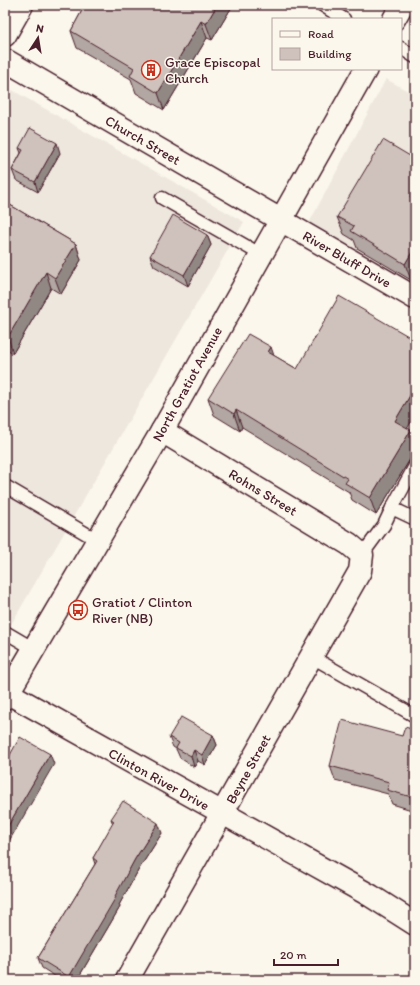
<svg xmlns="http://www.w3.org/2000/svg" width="420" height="985" font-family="Itim,sans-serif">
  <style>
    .built { fill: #eee7de }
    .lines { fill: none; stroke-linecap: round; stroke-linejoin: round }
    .service-casing { stroke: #4a1f2b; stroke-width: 15 }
    .minor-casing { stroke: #4a1f2b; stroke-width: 25 }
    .tertiary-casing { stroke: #4a1f2b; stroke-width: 25 }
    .primary-casing { stroke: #4a1f2b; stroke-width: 25 }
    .service { stroke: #fbf7ec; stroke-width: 12 }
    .minor { stroke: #fbf7ec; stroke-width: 22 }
    .tertiary { stroke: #fbf7ec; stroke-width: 22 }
    .primary { stroke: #fbf7ec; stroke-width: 22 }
    .wall { fill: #b2a7a2; stroke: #4a1f2b }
    .shaded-wall { fill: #918884; stroke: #4a1f2b }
    .building { fill: #cfc2bc; stroke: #4a1f2b }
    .labels { text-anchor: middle; stroke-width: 3; stroke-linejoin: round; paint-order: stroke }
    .poi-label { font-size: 14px; fill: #4a1f2b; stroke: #fbf7ec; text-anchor: start }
    .street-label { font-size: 14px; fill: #4a1f2b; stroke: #fbf7ec }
  </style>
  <rect width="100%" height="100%" fill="#fbf7ec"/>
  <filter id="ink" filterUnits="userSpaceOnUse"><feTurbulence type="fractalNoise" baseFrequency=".025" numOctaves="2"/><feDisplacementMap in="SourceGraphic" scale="8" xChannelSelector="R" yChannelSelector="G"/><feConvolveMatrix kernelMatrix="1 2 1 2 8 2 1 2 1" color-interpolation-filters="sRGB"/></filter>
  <g filter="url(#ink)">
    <g class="built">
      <path d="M386 79 415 95V284L309 223Z"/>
      <path d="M5 86 244 222 5 635Z"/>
    </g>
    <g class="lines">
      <g class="service-casing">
        <g id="service">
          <path d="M322 5 344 19"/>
          <path d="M401 48 415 57"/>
          <path d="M162 198 260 254"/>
          <path d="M5 486 97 540"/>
          <path d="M392 508 415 466"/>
          <path d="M362 555 384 525 392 508 415 519"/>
          <path d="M5 632 34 649"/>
          <path d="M312 657 415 716"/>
        </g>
      </g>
      <g class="minor-casing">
        <g id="minor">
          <path d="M5 60 415 298"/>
          <path d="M8 693 371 896 415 924"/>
          <path d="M127 980 360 571 362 555 349 544 162 431"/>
        </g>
      </g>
      <g class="tertiary-casing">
        <path id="tertiary" d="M5 35 22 5"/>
      </g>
      <g class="primary-casing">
        <g id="primary">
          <path d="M394 19 402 5"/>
          <path d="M5 698 162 431 366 69"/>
        </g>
      </g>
      <use href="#service" class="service"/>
      <use href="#minor" class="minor"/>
      <use href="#tertiary" class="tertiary"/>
      <use href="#primary" class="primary"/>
    </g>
    <g class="wall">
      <path d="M85 5H233L212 40 207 38 164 110 136 93 131 79 77 48 71 31Z"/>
      <path d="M19 148 60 153 38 192 16 180 12 170 21 153Z"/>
      <path d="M415 159V274L411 280 357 248 354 240 344 234 337 217Z"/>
      <path d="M5 202 76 244 81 260 61 294 51 288 13 353 5 348Z"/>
      <path d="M207 235 211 245 188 286 154 266 150 256Z"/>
      <path d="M415 340V415L407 428 415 441V451L376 515 352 500 349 492 242 427 240 431 214 415 208 398 273 355 297 369Z"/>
      <path d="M415 730V811L392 804 388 794 335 780 330 766 402 736Z"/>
      <path d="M213 735 217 745 205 765 198 761 194 767 180 758 176 749 173 747 169 737Z"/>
      <path d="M111 819 162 833 139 869 119 905 120 907 77 980H61L42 968 38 958 95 864 93 858 113 824Z"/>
    </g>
    <g class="shaded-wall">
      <path d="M217 5H233L212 40 206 24Z"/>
      <path d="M201 21 207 38 164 110 158 93Z"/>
      <path d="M57 143 60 153 38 192 35 182Z"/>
      <path d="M415 188V211L410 197Z"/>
      <path d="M207 235 211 245 188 286 184 275Z"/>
      <path d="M76 244 81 260 61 294 55 278Z"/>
      <path d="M415 247V274L411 280 405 264Z"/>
      <path d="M46 272 51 288 13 353 8 337Z"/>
      <path d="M271 347 277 364 268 352Z"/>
      <path d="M415 387V415L402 438 395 421Z"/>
      <path d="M236 410 242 427 240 431 234 414Z"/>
      <path d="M411 430 415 441V451L376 515 370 498Z"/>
      <path d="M5 500 8 509 5 514Z"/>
      <path d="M213 735 217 745 205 765 202 755Z"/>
      <path d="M194 750 198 761 194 767 191 756Z"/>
      <path d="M50 754 54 764 5 848V831Z"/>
      <path d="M158 823 162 833 139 869 119 905 120 907 77 980H70L69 977 135 859Z"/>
    </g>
    <g class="building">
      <path d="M85 5H217L206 24 201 21 158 93 130 76 134 68 71 31Z"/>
      <path d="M30 128 57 143 35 182 12 170 23 150 19 148Z"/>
      <path d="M383 140 415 159V188L410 197 415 200V247L405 264 351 231 354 226 337 217Z"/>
      <path d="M5 202 76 244 55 278 46 272 8 337 5 336Z"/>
      <path d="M173 215 207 235 184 275 150 256Z"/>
      <path d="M339 296 415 340V387L395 421 411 430 370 498 345 483 348 479 236 410 234 414 208 398 248 334 271 347 268 352 297 369Z"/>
      <path d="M181 717 213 735 202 755 194 750 191 756 176 748 179 743 169 737Z"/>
      <path d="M342 720 402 736 405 727 415 730V798L387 790 389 782 330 766Z"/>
      <path d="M20 737 50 754 5 831V764Z"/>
      <path d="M123 801 158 823 135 859 115 896 116 897 69 977 38 958 97 861 93 858 114 821 111 819Z"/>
    </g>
  </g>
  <defs>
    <g id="building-ring" transform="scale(1)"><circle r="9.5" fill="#fbf7ec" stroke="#c8321e" stroke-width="1.5"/><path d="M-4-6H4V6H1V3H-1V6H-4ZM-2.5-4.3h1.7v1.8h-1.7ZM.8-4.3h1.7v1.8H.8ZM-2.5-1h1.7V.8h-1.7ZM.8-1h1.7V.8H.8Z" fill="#c8321e"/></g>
    <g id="bus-ring" transform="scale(1)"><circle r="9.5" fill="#fbf7ec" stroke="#c8321e" stroke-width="1.5"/><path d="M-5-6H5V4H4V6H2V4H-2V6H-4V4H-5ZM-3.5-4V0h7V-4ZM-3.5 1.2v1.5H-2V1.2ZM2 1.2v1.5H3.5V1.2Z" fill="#c8321e"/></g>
  </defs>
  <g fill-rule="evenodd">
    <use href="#building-ring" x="151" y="70"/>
    <use href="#bus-ring" x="78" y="610"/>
  </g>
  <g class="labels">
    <g class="poi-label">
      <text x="165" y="67">Grace Episcopal<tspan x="165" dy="16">Church</tspan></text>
      <text x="92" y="607">Gratiot / Clinton<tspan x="92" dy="16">River (NB)</tspan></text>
    </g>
    <g class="street-label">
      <text transform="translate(143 140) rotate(30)" y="5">Church Street</text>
      <text transform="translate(347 259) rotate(30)" y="5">River Bluff Drive</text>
      <text transform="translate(187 384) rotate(-61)" y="5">North Gratiot Avenue</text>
      <text transform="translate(263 492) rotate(31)" y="5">Rohns Street</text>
      <text transform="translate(248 769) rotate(-61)" y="5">Beyne Street</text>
      <text transform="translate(159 779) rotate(29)" y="5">Clinton River Drive</text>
    </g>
  </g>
  <rect width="420" height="985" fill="none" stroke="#fbf7ec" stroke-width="20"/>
  <rect x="10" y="10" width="400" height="965" fill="none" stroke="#4a1f2b" stroke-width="1.5" filter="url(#ink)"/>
  <rect x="272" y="18" width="130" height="52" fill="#fbf7ec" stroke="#b4a19f"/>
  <rect x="280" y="31" width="20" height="6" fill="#fbf7ec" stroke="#b4a19f"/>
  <text x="308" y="38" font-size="12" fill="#4a1f2b">Road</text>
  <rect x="280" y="48" width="20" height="12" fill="#cfc2bc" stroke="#b4a19f"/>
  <text x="308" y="58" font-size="12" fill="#4a1f2b">Building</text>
  <g transform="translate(38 38) rotate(12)" stroke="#fbf7ec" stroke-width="3" paint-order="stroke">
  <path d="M0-3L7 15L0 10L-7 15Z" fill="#4a1f2b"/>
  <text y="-6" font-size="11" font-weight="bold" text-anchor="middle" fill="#4a1f2b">N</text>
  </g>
  <path d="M274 959v6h64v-6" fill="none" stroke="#4a1f2b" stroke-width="2"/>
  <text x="280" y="959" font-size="12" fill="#4a1f2b" stroke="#fbf7ec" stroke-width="3" paint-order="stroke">20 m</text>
</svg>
